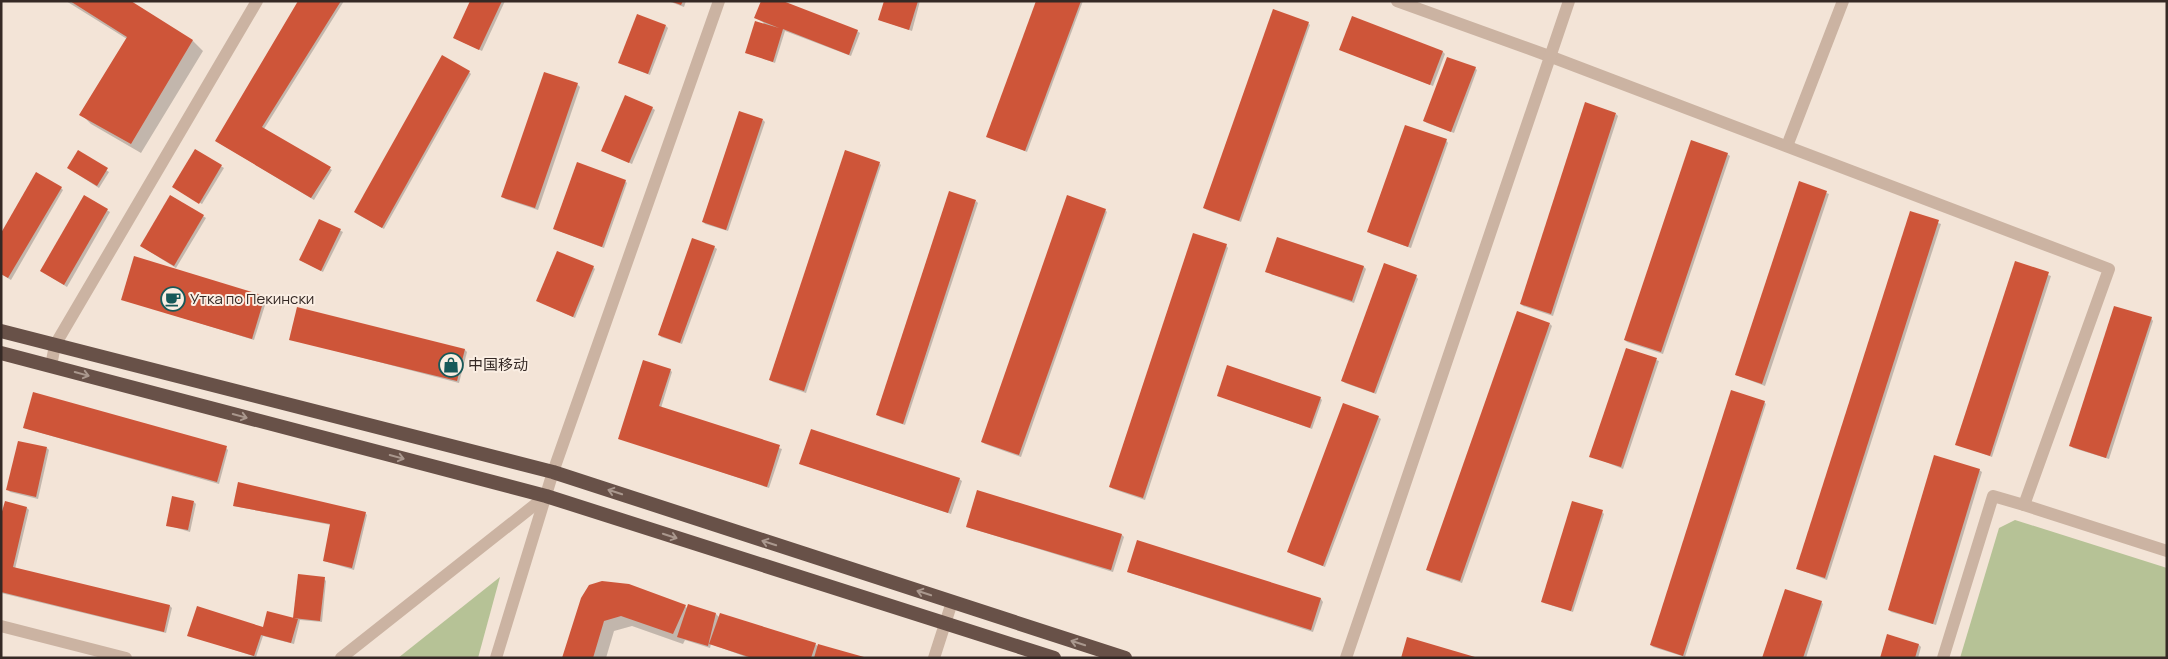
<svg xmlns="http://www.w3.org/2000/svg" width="2168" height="659" font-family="Manrope,'Noto Sans SC',sans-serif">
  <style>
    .green { fill: #b6c296 }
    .shadow { fill: #0003 }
    .building { fill: #ce5539 }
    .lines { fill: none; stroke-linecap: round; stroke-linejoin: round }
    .minor { stroke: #cbb3a2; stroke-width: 12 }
    .tertiary { stroke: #cbb3a2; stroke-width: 12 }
    .trunk { stroke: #685148; stroke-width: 14 }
    .oneway { stroke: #aa988e }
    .labels { text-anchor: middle; stroke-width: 4; stroke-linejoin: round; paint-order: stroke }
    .poi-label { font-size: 15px; fill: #352925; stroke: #faeee3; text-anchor: start }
  </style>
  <rect width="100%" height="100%" fill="#f3e4d7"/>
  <g class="green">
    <path d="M2015 520 2167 568V658H1960L1999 528Z"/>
    <path d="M500 577 478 658H398Z"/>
  </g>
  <g class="shadow">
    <path d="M66 1H129L193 41 203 51 141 153 91 124 81 114 127 39Z"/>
    <path d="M299 1H344L264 129 332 170 314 200 216 141Z"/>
    <path d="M471 1H505L482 51 454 38Z"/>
    <path d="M668 1H686L684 7Z"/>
    <path d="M885 1H920L912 31 880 20Z"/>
    <path d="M1038 1H1083L1027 152 988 136Z"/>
    <path d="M756 18 857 31 860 33 851 56 785 31 775 63 747 53 764 23Z"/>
    <path d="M1308 23 1310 25 1241 222 1207 210 1204 208Z"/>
    <path d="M666 26 668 28 650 75 622 64Z"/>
    <path d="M1341 50 1443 52 1445 54 1433 86Z"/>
    <path d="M1475 68 1477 70 1454 133 1427 123 1424 121Z"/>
    <path d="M469 72 471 74 384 229 357 214 355 212Z"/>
    <path d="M577 84 580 87 538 210 505 199 503 196Z"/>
    <path d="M652 108 655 110 632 164 603 151Z"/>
    <path d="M1616 114 1618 116 1553 316 1523 306 1521 304Z"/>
    <path d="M763 120 765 122 728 231 705 224 703 221Z"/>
    <path d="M1446 140 1448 143 1411 248 1371 234 1369 232Z"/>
    <path d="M196 151 224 168 202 204 174 187Z"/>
    <path d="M78 152 109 172 99 188 71 170Z"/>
    <path d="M1727 154 1730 156 1663 354 1627 342 1625 340Z"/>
    <path d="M879 163 881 165 806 393 773 382 770 380Z"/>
    <path d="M625 181 627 183 604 248 554 229Z"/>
    <path d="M1800 183 1829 194 1765 386 1736 375Z"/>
    <path d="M61 188 63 190 11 280 1 274Z"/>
    <path d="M171 196 206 218 176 268 141 246Z"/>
    <path d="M84 197 110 212 67 287 41 271Z"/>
    <path d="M976 201 978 203 905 425 880 417 878 415Z"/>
    <path d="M1105 210 1107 212 1021 457 985 444 982 442Z"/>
    <path d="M1911 213 1941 224 1827 580 1798 569Z"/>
    <path d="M320 220 343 232 323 272 300 260Z"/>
    <path d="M1226 245 1228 248 1145 500 1113 489 1110 487Z"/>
    <path d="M714 247 717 249 682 344 661 337 659 334Z"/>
    <path d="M2016 263 2051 276 1992 457 1957 444Z"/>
    <path d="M593 267 595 269 575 318 538 301Z"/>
    <path d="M1364 267 1366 269 1354 303 1266 272Z"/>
    <path d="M1416 276 1418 279 1376 394 1345 383 1343 381Z"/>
    <path d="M265 297 267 299 254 340 122 299Z"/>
    <path d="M2151 318 2153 321 2109 459 2073 448 2071 446Z"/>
    <path d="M1550 324 1552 326 1462 583 1430 572 1428 570Z"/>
    <path d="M291 339 465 350 467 352 459 383Z"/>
    <path d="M1626 349 1659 361 1623 469 1591 456Z"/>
    <path d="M670 370 672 372 661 408 782 449 769 488 619 438Z"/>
    <path d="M1218 395 1320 398 1322 400 1312 429Z"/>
    <path d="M1764 402 1766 404 1685 657 1653 647 1651 645Z"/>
    <path d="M1378 417 1381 419 1325 567 1291 554 1289 552Z"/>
    <path d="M24 428 226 448 228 450 219 484Z"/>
    <path d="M47 448 49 450 38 499 10 492 8 490Z"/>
    <path d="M801 464 959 479 962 481 951 514Z"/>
    <path d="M1979 470 1982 472 1936 625 1891 612 1889 610Z"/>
    <path d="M194 502 196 504 190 532 167 525Z"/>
    <path d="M234 506 365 513 367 515 354 570 324 561 331 525Z"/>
    <path d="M27 508 29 510 15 569 170 606 172 608 166 633 1 593V520Z"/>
    <path d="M1602 512 1604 514 1573 612 1544 603 1542 601Z"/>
    <path d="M967 527 1122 535 1124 537 1113 572Z"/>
    <path d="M1128 572 1321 599 1323 602 1313 632Z"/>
    <path d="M324 579 326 581 322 622 300 620 294 644 263 636 256 657 189 635 264 628 294 619Z"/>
    <path d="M582 599 685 606 688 609 716 614 719 617 815 644 819 647 861 658H749L711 644 710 648 685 640 683 644 632 626 614 631 606 658H563Z"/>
    <path d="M1821 602 1823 604 1806 658H1763Z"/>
    <path d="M1888 636 1919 645 1921 647 1918 658H1881Z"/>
  </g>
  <g class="building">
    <path d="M70 1H131L193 40 131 144 79 115 127 37Z"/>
    <path d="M298 1H341L262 127 331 167 311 198 215 141Z"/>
    <path d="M470 1H502L479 50 453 38Z"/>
    <path d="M670 1H683L681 5Z"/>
    <path d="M761 1H783L858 30 849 55 783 29 773 62 745 53 755 21 779 28 754 18Z"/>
    <path d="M884 1H918L909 30 878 20Z"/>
    <path d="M1036 1H1081L1025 151 986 137Z"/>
    <path d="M1273 9 1309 22 1239 221 1203 208Z"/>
    <path d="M637 14 666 25 648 74 618 63Z"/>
    <path d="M1352 16 1443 51 1430 85 1339 50Z"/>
    <path d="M442 55 470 71 382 228 354 212Z"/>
    <path d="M1447 57 1476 67 1451 132 1423 121Z"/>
    <path d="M544 72 578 83 535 208 501 197Z"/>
    <path d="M625 95 653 107 629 163 601 151Z"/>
    <path d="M1585 102 1616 113 1551 314 1520 304Z"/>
    <path d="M739 111 763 119 726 230 702 222Z"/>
    <path d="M1405 125 1447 139 1408 247 1367 232Z"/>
    <path d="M1691 140 1728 153 1661 352 1624 340Z"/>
    <path d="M195 149 222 165 199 204 172 187Z"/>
    <path d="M78 150 108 168 97 186 67 168Z"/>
    <path d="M845 150 880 162 804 391 769 380Z"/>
    <path d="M577 162 626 180 602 247 553 229Z"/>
    <path d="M36 172 62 187 8 278 1 274V233Z"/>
    <path d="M1799 181 1827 191 1762 384 1735 375Z"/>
    <path d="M949 191 976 200 903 424 876 415Z"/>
    <path d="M84 195 108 209 64 285 40 271Z"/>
    <path d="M170 195 204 215 174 266 140 246Z"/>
    <path d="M1067 195 1106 209 1019 455 981 442Z"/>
    <path d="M1910 211 1939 220 1825 578 1796 569Z"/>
    <path d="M319 219 341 229 321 271 299 260Z"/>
    <path d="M1193 233 1227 244 1143 498 1109 487Z"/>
    <path d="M1277 237 1364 266 1352 301 1265 272Z"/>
    <path d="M692 238 715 246 680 343 658 335Z"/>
    <path d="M557 251 594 266 573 317 536 301Z"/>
    <path d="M134 256 265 296 252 339 121 300Z"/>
    <path d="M2015 261 2049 272 1990 456 1955 445Z"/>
    <path d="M1384 263 1417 275 1374 393 1341 381Z"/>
    <path d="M2114 306 2152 317 2106 458 2069 446Z"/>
    <path d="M297 307 465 349 457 381 289 340Z"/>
    <path d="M1517 311 1550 323 1460 581 1426 570Z"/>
    <path d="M1626 348 1657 358 1621 467 1589 457Z"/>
    <path d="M643 360 671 369 659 406 780 445 767 487 618 439Z"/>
    <path d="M1227 365 1321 397 1310 428 1217 396Z"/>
    <path d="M1731 390 1765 401 1683 656 1650 645Z"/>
    <path d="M33 392 227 446 217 482 23 428Z"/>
    <path d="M1343 403 1379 416 1323 566 1287 552Z"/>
    <path d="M811 429 960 478 948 513 799 464Z"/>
    <path d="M18 441 47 447 36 497 6 490Z"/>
    <path d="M1934 455 1980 469 1933 624 1888 610Z"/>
    <path d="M238 482 366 512 352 568 323 561 330 524 233 506Z"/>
    <path d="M977 490 1122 534 1111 570 966 527Z"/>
    <path d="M172 496 194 501 188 530 166 526Z"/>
    <path d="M5 501 27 507 13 567 170 605 164 632 1 592V515Z"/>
    <path d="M1572 501 1603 510 1571 611 1541 602Z"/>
    <path d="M1137 540 1321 598 1311 630 1127 572Z"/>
    <path d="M298 574 325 577 320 621 293 618Z"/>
    <path d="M602 581 629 584 686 605 673 634 621 616 604 621 593 658H562L581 598 589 585Z"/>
    <path d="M1785 589 1822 601 1803 658H1762Z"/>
    <path d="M688 604 716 613 708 646 677 637Z"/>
    <path d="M197 606 263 627 267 611 298 619 291 643 261 635 254 656 187 636Z"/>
    <path d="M720 613 816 643 811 658H752L709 644Z"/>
    <path d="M1887 634 1919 644 1915 658H1880Z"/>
    <path d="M1407 637 1475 657V658H1401Z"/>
    <path d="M818 644 864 657V658H814Z"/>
  </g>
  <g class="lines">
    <g class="minor">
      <path d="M1397 1 1549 56 2109 269 2024 505 1993 496 1943 658"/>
      <path d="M1787 146 1843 1"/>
      <path d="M51 366 55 345 257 1"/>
      <path d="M2024 505 2167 551"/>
      <path d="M1 626 126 658"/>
      <path d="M341 658 546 496"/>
      <path d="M496 658 553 472 719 1"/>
      <path d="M934 658 952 602"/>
    </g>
    <path class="tertiary" d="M1346 658 1569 1"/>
    <g class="trunk">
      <path d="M1 331 553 472 1125 658"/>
      <path d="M1 353 546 496 1054 658"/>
    </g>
  </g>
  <defs><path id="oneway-shaft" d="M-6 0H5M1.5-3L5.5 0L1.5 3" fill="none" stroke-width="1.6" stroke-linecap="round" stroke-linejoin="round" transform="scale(1.25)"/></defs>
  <g class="oneway">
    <use href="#oneway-shaft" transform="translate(82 374) rotate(15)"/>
    <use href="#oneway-shaft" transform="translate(240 416) rotate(15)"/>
    <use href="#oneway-shaft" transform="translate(397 457) rotate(15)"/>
    <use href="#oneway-shaft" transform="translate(615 492) rotate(-162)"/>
    <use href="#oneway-shaft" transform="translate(670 536) rotate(18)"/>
    <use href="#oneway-shaft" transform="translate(769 543) rotate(-162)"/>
    <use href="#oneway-shaft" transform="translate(924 593) rotate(-162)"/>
    <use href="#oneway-shaft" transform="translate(1078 643) rotate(-162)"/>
  </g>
  <defs>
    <g id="cafe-ring" transform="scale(1.25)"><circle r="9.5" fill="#faeee3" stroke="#185959" stroke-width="1.5"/><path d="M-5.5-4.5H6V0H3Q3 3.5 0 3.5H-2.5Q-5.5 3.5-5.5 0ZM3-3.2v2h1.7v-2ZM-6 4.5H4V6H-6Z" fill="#185959"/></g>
    <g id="shop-ring" transform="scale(1.25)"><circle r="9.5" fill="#faeee3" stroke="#185959" stroke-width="1.5"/><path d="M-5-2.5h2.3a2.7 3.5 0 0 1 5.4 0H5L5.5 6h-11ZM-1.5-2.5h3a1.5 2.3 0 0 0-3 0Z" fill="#185959"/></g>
  </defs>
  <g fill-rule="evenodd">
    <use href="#cafe-ring" x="173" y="299"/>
    <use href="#shop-ring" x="451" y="365"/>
  </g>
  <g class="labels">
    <g class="poi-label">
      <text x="190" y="304">Утка по Пекински</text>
      <text x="468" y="370">中国移动</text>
    </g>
  </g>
  <rect width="2168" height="659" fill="none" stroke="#352925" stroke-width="5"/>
</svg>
